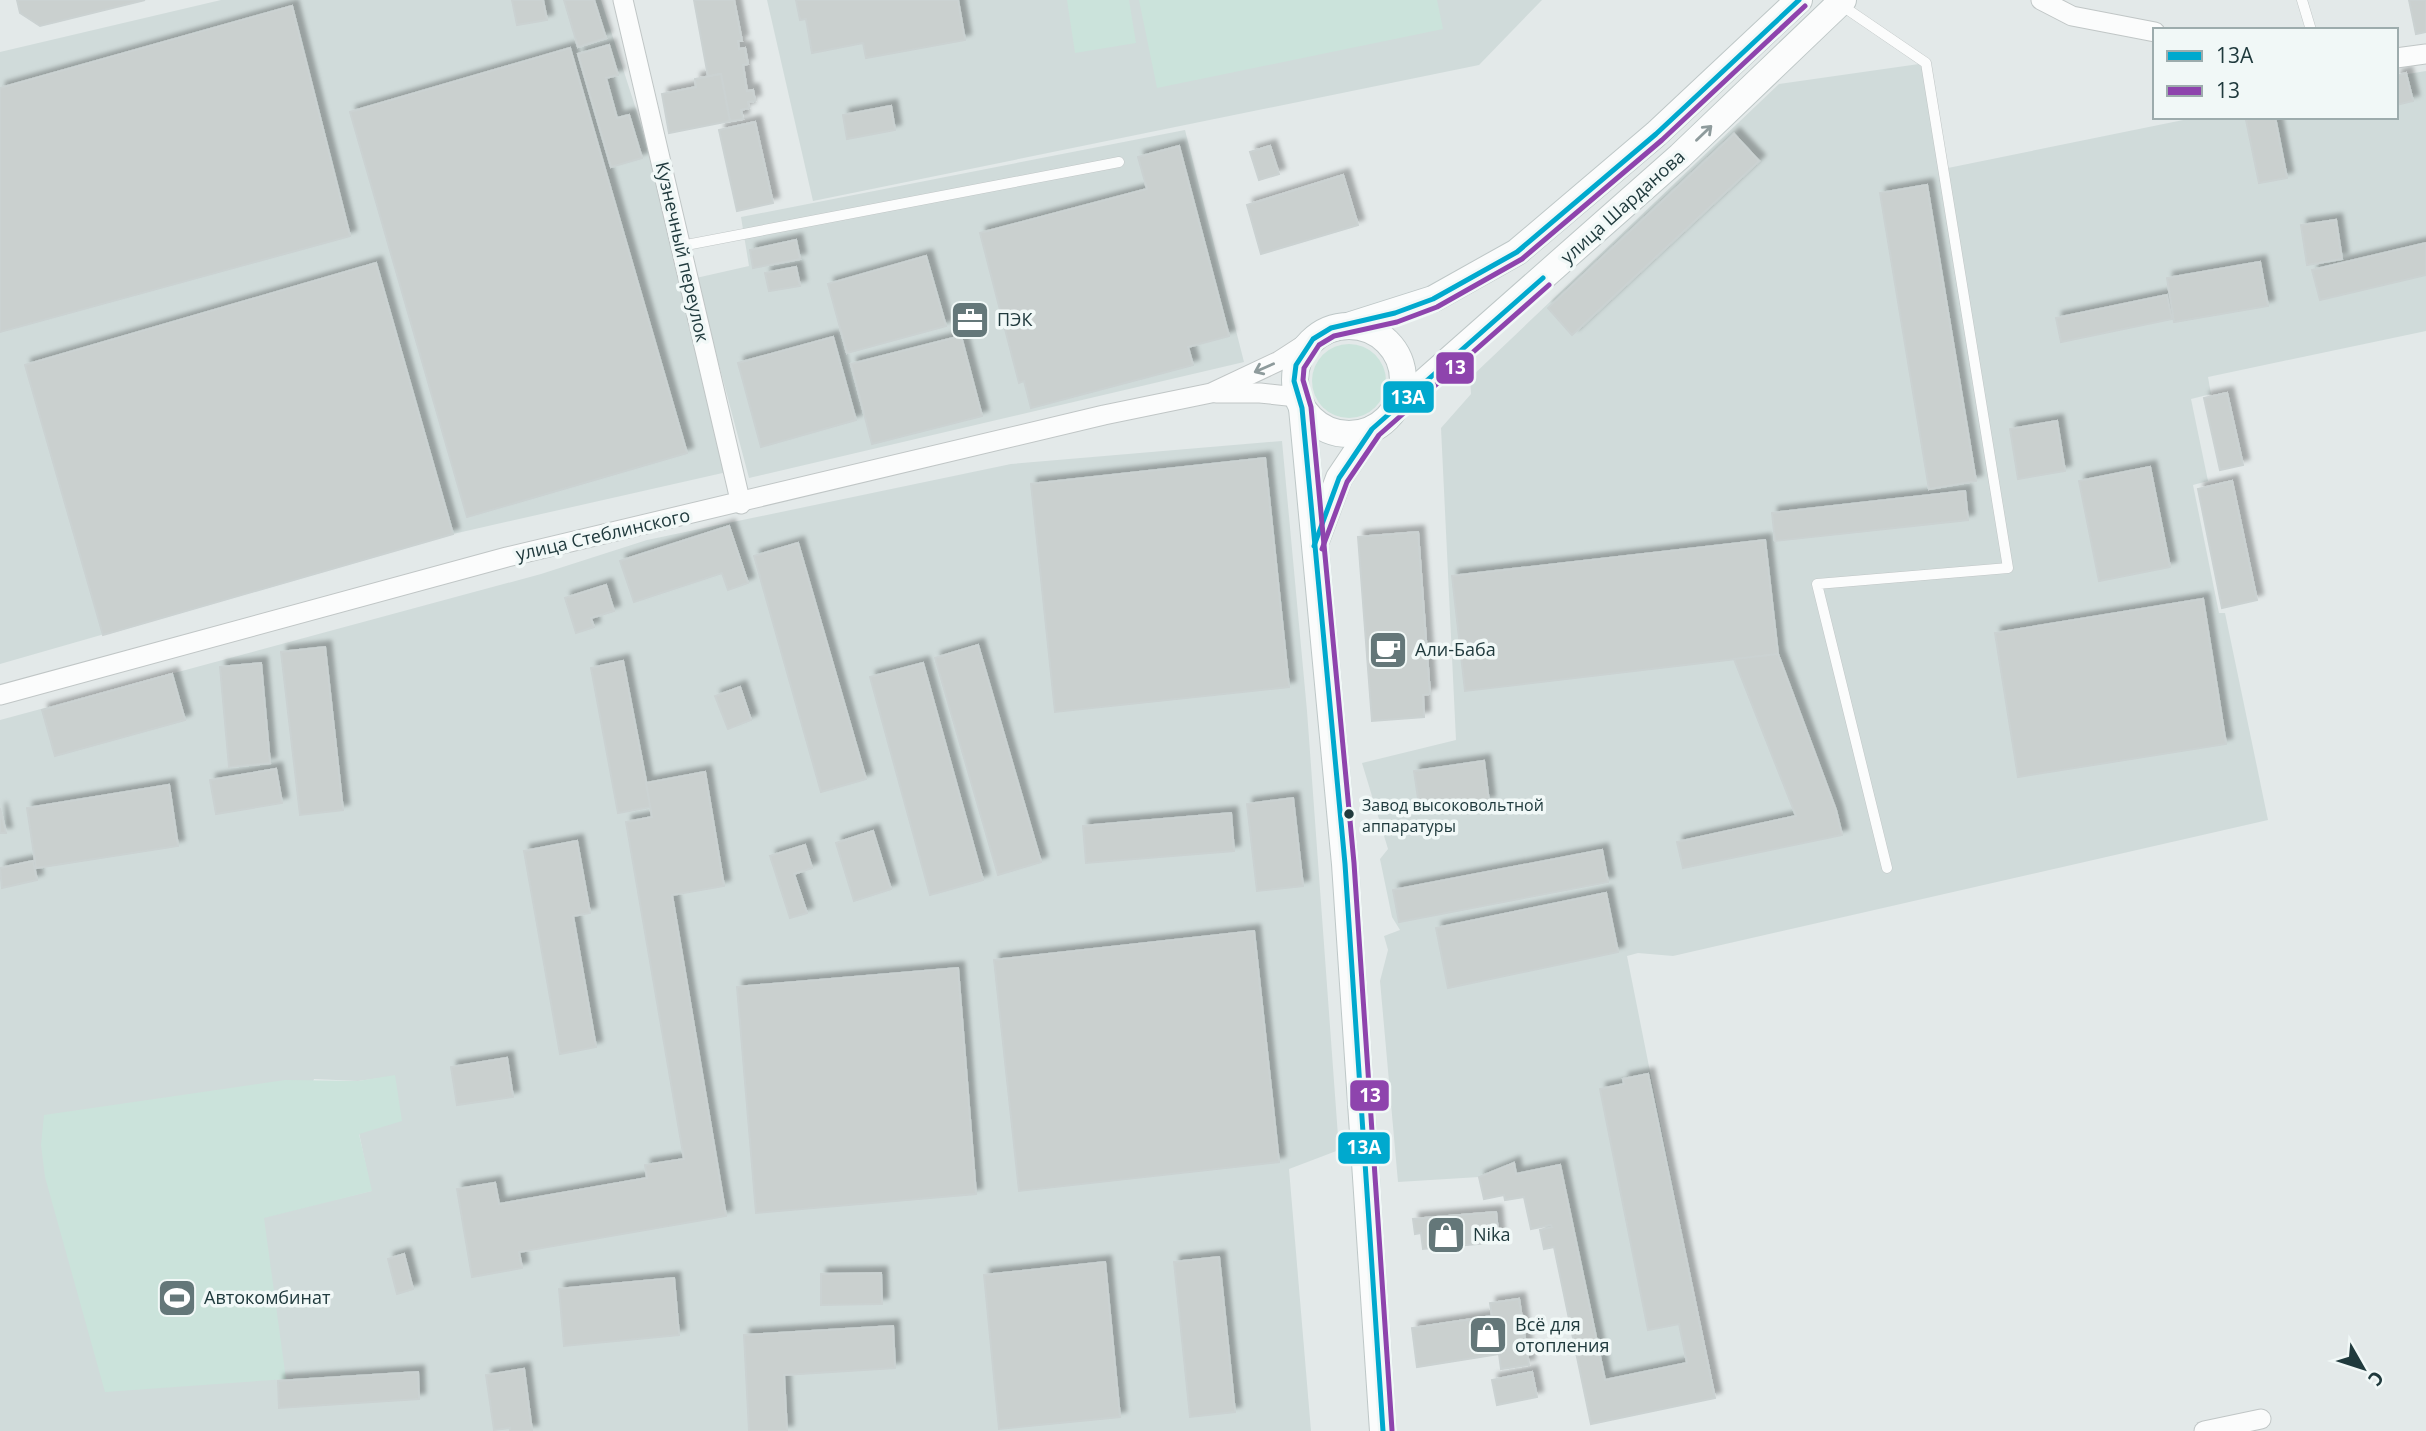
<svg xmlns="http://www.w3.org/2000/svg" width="2426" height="1431" font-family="'Open Sans',sans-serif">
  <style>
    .built { fill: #d0dbda; fill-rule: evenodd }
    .green { fill: #cbe3db }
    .building { fill: #cad0cf; stroke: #cbd2d2; stroke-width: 2; filter: url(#shadow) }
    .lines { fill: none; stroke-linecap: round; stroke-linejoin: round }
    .lane-casing { stroke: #c0c6c6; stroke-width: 11 }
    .street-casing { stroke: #c0c6c6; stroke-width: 21 }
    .secondary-casing { stroke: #bec7c7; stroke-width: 28 }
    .lane { stroke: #fbfcfc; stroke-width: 10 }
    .street { stroke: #fbfcfc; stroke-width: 19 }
    .secondary { stroke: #fbfcfc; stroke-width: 26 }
    .bus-1-casing { stroke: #f1f8f7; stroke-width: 10 }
    .bus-2-casing { stroke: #f1f8f7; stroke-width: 10 }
    .bus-1 { stroke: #00a9ce; stroke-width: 5 }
    .bus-2 { stroke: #8e44ad; stroke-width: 5 }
    .oneway { stroke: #8e9b9c }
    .bus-dot { fill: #203a3d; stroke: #f1f8f7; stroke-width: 2.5 }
    .labels { text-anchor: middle; stroke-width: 7; stroke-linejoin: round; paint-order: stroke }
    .bus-label { font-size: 16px; fill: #203a3d; stroke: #f1f8f7; text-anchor: start }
    .street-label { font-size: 18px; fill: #203a3d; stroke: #f1f8f7 }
    .poi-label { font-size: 18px; fill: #203a3d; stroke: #f1f8f7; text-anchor: start }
    .line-badge { stroke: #f1f8f7; stroke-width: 2.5 }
    .badge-label { font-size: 19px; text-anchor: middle; font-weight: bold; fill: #fff }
  </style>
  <defs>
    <filter id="shadow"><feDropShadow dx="6" dy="-6" stdDeviation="2" flood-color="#0004"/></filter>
  </defs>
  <rect width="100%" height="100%" fill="#e3e9e9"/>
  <g class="built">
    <path d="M221 0H601L649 150 727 472 453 534 0 664V52Z"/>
    <path d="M767 0H1542L1479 65 813 201Z"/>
    <path d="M1926 63 1943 169 2198 117H2396V76L2426 71V331L2208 377 2211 394 2191 399 2208 481 2193 485 2219 613H2225L2268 820 1673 956 1638 953 1627 956 1715 1398 1591 1424 1554 1247 1544 1249 1540 1230 1551 1225 1524 1197 1505 1200 1504 1195 1484 1199 1479 1177 1398 1182 1380 981 1388 950 1384 936 1400 930 1392 917 1380 859 1388 849 1362 763 1456 740 1441 428 1471 394 1470 378 1779 84Z"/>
    <path d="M1185 130 1244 362 749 478 696 278 749 266 741 217Z"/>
    <path d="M1282 441 1307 711 1339 1150 1289 1169 1311 1431H0V720L541 574 647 540 1011 464ZM395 1076 359 1133 371 1191 264 1217 314 1079 358 1081Z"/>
  </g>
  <g class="green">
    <path d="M1067 0H1129L1136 43 1075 53Z"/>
    <path d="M1139 0H1437L1443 29 1157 88Z"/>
    <circle cx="1349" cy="381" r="37"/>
    <path d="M395 1075 402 1121 359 1134 372 1191 264 1218 286 1379 105 1392 45 1177 41 1145 44 1115 285 1080 358 1081Z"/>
  </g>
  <g class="building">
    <path d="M17 0H145L40 26 20 13Z"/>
    <path d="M512 0H543L547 20 517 25Z"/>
    <path d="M564 0H594L606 38 578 47Z"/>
    <path d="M694 0H734L742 41H738L739 49 745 48 748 64 743 65 747 91 753 90 755 101 748 102 749 108 741 110 743 119 730 121 721 74 708 76Z"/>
    <path d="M796 0H958L965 40 866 58 863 43 812 53 806 19 800 20Z"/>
    <path d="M2409 0H2426V32L2416 34Z"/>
    <path d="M292 6 350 236 0 332V88Z"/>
    <path d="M609 45 618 75 606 78 617 118 629 115 642 158 611 167 578 54Z"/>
    <path d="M570 48 687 453 467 517 350 112Z"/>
    <path d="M2406 73 2413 101 2396 105V76Z"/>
    <path d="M721 74 730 121 669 133 662 94 696 87 695 79Z"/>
    <path d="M891 106 895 130 847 139 843 115Z"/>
    <path d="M2260 117H2275L2287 178 2259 183 2246 120Z"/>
    <path d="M755 122 773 203 737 211 719 130Z"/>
    <path d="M1734 134 1759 161 1572 335 1548 308Z"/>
    <path d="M1179 146 1229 336 1188 347 1193 365 1031 408 1024 381 1019 383 980 233 1147 189 1138 157Z"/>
    <path d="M1270 146 1279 174 1259 180 1250 152Z"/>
    <path d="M1343 175 1358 225 1261 254 1247 205Z"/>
    <path d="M1927 185 1976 481 1929 489 1880 193Z"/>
    <path d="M2336 220 2342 259 2307 265 2301 225Z"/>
    <path d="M796 240 800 259 753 268 750 250Z"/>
    <path d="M2426 243V275L2320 300 2312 270Z"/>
    <path d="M926 256 946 326 847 353 828 284Z"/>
    <path d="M2260 262 2268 306 2174 322 2167 278Z"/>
    <path d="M376 263 453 534 103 635 25 365Z"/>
    <path d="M796 267 800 286 769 291 765 273Z"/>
    <path d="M2167 295 2172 319 2061 342 2056 318Z"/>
    <path d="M961 336 982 416 872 444 851 364Z"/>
    <path d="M833 337 856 420 761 447 738 363Z"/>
    <path d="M2227 393 2243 465 2220 470 2204 398Z"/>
    <path d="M2057 421 2065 471 2018 479 2010 429Z"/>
    <path d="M1265 458 1289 687 1055 712 1031 484Z"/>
    <path d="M2150 467 2170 567 2099 581 2079 481Z"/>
    <path d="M2232 481 2257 600 2222 608 2198 489Z"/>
    <path d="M1965 491 1968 520 1775 541 1772 513Z"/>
    <path d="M729 526 748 583 728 590 722 573 634 602 620 561Z"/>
    <path d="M1418 532 1430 694 1423 695 1424 717 1372 721 1358 537Z"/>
    <path d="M1765 540 1778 654 1465 691 1452 576Z"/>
    <path d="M798 543 866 779 821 792 754 556Z"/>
    <path d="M606 585 614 611 591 618 594 627 576 633 565 598Z"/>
    <path d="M2203 599 2226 744 2018 777 1995 633Z"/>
    <path d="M978 645 1041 862 998 875 935 658Z"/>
    <path d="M325 647 343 810 300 815 281 652Z"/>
    <path d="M1778 654 1836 810 1842 835 1683 868 1677 842 1796 816 1734 659Z"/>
    <path d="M623 661 651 807 618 813 591 668Z"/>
    <path d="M261 663 270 763 229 767 220 667Z"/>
    <path d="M923 663 983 880 930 895 870 677Z"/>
    <path d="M172 674 185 720 55 756 42 710Z"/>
    <path d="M740 687 751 720 728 729 715 696Z"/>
    <path d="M1484 761 1489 802 1420 812 1414 771Z"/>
    <path d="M276 769 282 803 216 814 210 780Z"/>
    <path d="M705 772 724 886 672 895 726 1216 519 1252 522 1268 472 1277 457 1189 495 1183 499 1204 647 1178 645 1165 684 1159 626 822 652 817 646 783Z"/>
    <path d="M169 785 178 846 36 868 27 808Z"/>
    <path d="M1293 798 1303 886 1257 891 1247 804Z"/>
    <path d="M0 808 6 833H0Z"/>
    <path d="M1231 813 1234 851 1086 863 1083 826Z"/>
    <path d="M873 831 891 889 854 901 836 843Z"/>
    <path d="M577 841 590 913 573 916 596 1047 560 1054 524 851Z"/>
    <path d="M805 845 812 868 794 874 807 913 790 918 770 856Z"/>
    <path d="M1602 850 1608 882 1399 922 1393 890Z"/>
    <path d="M33 861 37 880 2 888 0 868Z"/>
    <path d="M1606 893 1618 952 1448 988 1436 928Z"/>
    <path d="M1254 931 1279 1162 1019 1191 994 960Z"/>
    <path d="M958 968 976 1194 756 1213 737 987Z"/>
    <path d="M507 1058 513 1097 457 1105 451 1067Z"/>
    <path d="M1648 1074 1715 1398 1591 1424 1554 1247 1544 1249 1540 1230 1552 1227 1551 1225 1531 1229 1524 1197 1505 1200 1504 1195 1484 1199 1479 1177 1514 1163 1516 1174 1560 1165 1605 1380 1687 1363 1679 1324 1648 1330 1600 1089 1624 1084 1623 1079Z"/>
    <path d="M1496 1212 1499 1242 1423 1249 1421 1233 1415 1234 1413 1219Z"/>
    <path d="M404 1254 413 1289 397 1294 388 1259Z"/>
    <path d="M1219 1257 1235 1412 1190 1417 1174 1262Z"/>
    <path d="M1105 1262 1120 1417 999 1429 984 1275Z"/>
    <path d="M881 1273 882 1304 821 1305V1274Z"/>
    <path d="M674 1278 679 1335 564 1346 559 1289Z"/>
    <path d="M1519 1299 1529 1365 1501 1369 1499 1354 1417 1367 1412 1328 1492 1316 1490 1303Z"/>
    <path d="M893 1326 895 1368 784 1375 787 1431H749L744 1335Z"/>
    <path d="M524 1369 532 1431H510V1428L494 1430 486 1375Z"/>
    <path d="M418 1372 419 1399 279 1408 278 1381Z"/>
    <path d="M1532 1372 1537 1397 1497 1405 1492 1380Z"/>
  </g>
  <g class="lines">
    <g class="lane-casing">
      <g id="lane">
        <path d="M2302 0 2311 30"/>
        <path d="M1841 5 1926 63 2008 568 1817 584 1887 868"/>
        <path d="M681 246 1119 162"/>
      </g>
    </g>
    <g class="street-casing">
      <g id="street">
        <path d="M623 0 741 504"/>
        <path d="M2041 0 2072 16 2155 32"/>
        <path d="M2396 58 2426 54"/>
        <path d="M1216 393H1260L1297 397"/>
        <path d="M0 695 507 557 1104 415 1211 393 1279 361 1313 339"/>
        <path d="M2204 1431 2261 1419"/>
      </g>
    </g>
    <g class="secondary-casing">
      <g id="secondary">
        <path d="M1351 325 1433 299 1517 252 1656 134 1799 0"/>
        <circle cx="1349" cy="380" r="54"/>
        <path d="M1397 406 1680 156 1843 0"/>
        <path d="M1302 408 1345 864 1383 1431"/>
        <path d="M1317 538 1339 478 1372 429"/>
      </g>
    </g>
    <use href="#lane" class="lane"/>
    <use href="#street" class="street"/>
    <use href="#secondary" class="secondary"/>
    <g class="bus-1-casing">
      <g id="bus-1">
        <path d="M1314 546 1339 478 1372 429 1543 278"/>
        <path d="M1383 1431 1345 864 1302 408 1294 381 1296 365 1313 339 1331 328 1395 313 1433 299 1517 252 1656 134 1799 0"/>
      </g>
    </g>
    <g class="bus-2-casing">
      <g id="bus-2">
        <path d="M1322 549 1347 482 1379 435 1549 285"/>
        <path d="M1392 1430 1354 863 1311 407 1303 380 1304 368 1319 345 1334 336 1397 322 1437 307 1522 259 1662 140 1805 6"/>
      </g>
    </g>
    <use href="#bus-1" class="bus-1"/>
    <use href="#bus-2" class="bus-2"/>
  </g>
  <defs><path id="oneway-shaft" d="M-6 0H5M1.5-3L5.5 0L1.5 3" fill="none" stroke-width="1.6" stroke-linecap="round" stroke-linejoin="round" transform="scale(1.75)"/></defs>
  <g class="oneway">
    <use href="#oneway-shaft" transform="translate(1704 133) rotate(-44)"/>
    <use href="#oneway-shaft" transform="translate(1264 368) rotate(156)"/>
  </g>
  <defs>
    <g id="office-square" transform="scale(2.0125)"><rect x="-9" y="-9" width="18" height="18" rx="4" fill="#647779" stroke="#f1f8f7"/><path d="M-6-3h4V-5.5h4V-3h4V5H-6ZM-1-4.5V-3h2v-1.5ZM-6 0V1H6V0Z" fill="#fff"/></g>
    <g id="cafe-square" transform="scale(2.0125)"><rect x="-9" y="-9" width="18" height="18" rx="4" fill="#647779" stroke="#f1f8f7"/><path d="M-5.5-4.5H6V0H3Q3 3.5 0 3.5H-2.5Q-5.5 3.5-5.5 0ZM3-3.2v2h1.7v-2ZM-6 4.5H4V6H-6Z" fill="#fff"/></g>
    <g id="shop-square" transform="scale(2.0125)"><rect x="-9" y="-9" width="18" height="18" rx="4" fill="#647779" stroke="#f1f8f7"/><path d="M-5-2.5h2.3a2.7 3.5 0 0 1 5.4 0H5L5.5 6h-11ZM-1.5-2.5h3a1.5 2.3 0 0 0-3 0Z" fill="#fff"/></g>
    <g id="stadium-square" transform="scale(2.0125)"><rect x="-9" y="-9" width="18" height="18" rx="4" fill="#647779" stroke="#f1f8f7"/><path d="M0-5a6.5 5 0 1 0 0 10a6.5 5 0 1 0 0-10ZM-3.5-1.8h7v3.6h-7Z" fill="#fff"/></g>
  </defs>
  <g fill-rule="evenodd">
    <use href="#office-square" x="970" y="320"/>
    <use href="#cafe-square" x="1388" y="650"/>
    <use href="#shop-square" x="1446" y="1235"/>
    <use href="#stadium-square" x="177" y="1298"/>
    <use href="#shop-square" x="1488" y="1335"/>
  </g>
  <circle class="bus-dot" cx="1349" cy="814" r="6"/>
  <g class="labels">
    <g class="bus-label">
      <text x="1362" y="811">Завод высоковольтной<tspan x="1362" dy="21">аппаратуры</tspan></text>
    </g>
    <g class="street-label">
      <text transform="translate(1623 207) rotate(-42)" y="6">улица Шарданова</text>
      <text transform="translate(682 252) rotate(77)" y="6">Кузнечный переулок</text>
      <text transform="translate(603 535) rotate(-13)" y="6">улица Стеблинского</text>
    </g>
    <g class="poi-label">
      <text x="997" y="326">ПЭК</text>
      <text x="1415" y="656">Али-Баба</text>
      <text x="1473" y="1241">Nika</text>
      <text x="204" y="1304">Автокомбинат</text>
      <text x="1515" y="1331">Всё для<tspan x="1515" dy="21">отопления</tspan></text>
    </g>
  </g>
  <g class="line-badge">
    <rect x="1435" y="351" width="40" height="34" rx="7" fill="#8e44ad"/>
    <rect x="1382" y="380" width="53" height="34" rx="7" fill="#00a9ce"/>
    <rect x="1349" y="1079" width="41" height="33" rx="7" fill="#8e44ad"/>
    <rect x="1337" y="1131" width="54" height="34" rx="7" fill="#00a9ce"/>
  </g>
  <g class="badge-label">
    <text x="1455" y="374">13</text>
    <text x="1408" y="404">13А</text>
    <text x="1370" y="1102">13</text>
    <text x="1364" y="1154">13А</text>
  </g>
  <rect x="2153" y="28" width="245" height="91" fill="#f1f8f7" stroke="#9dacad" stroke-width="2"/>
  <rect x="2167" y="51" width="35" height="10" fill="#00a9ce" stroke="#9dacad" stroke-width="2"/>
  <text x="2216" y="63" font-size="21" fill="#203a3d">13А</text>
  <rect x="2167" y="86" width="35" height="10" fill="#8e44ad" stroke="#9dacad" stroke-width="2"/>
  <text x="2216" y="98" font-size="21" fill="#203a3d">13</text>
  <g transform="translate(2363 1368) rotate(129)" stroke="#f1f8f7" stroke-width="5" paint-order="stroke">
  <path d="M0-5L12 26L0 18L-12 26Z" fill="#203a3d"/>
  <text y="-10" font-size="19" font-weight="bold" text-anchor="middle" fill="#203a3d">С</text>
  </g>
</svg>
